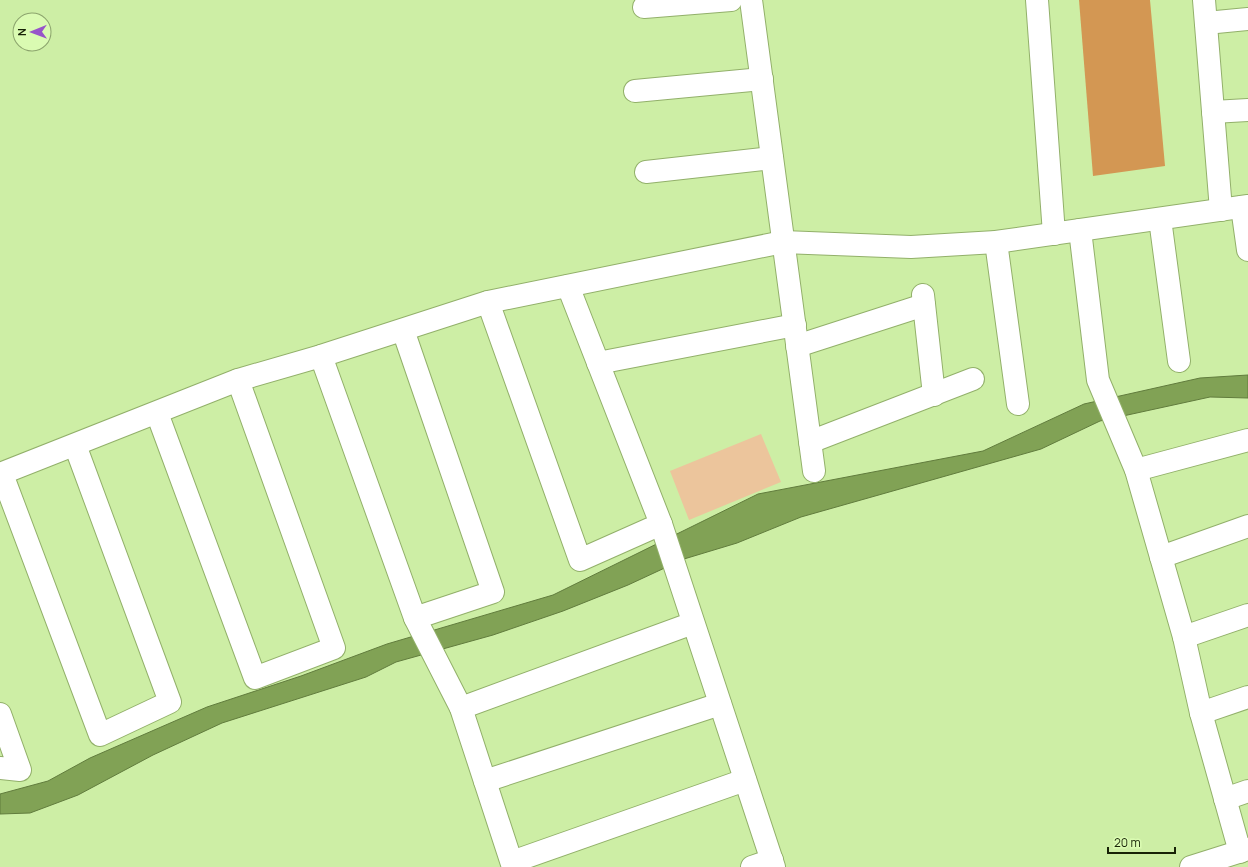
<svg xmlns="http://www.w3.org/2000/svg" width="1248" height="867" font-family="Manrope,sans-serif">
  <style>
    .green { fill: #ecc59c }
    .forest { fill: #d39753 }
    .water { fill: #81a255; stroke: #617c3d }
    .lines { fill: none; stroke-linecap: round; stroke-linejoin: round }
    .minor-casing { stroke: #92b06a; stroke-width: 24 }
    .minor { stroke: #fff; stroke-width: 22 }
  </style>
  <rect width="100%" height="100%" fill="#cdeea5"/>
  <path class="green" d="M761 434 781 482 689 520 670 471Z"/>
  <path class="forest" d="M1079 0H1150L1165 166 1093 176Z"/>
  <path class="water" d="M1248 375V398L1210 397 1100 421 1041 449 801 517 737 543 684 559 628 585 563 611 493 635 396 662 366 677 222 723 153 755 78 795 30 813 0 814V794L48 781 90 758 207 707 301 676 387 644 553 595 758 494 983 451 1084 404 1200 378Z"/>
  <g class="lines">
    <g class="minor-casing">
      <g id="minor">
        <path d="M751 0 814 471"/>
        <path d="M1037 0 1054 234"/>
        <path d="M1204 0 1221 210"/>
        <path d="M644 7 731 0"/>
        <path d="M1206 23 1248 19"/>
        <path d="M635 91 762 79"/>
        <path d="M1213 112 1248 110"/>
        <path d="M646 172 772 158"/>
        <path d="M1242 207 1248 250"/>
        <path d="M1160 219 1179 361"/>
        <path d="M1080 230 1098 380 1136 470 1184 637 1201 713 1240 852"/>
        <path d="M996 242 1018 404"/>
        <path d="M923 295 934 395"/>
        <path d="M488 302 580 560 661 524 568 286"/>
        <path d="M797 346 924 305"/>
        <path d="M321 356 415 618 493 592 403 330"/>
        <path d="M598 363 795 325"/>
        <path d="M157 413 255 678 334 648 238 380"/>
        <path d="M810 442 973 379"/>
        <path d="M1136 470 1248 440"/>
        <path d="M0 474 238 380 321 356 488 302 783 242 911 247 996 242 1248 206"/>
        <path d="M2 474 100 735 170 702 75 445"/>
        <path d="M661 524 774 867"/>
        <path d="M1161 557 1248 526"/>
        <path d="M415 618 461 708 513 867"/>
        <path d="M1184 637 1248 615"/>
        <path d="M461 708 693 623"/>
        <path d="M1201 713 1248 697"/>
        <path d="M0 714 20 770 0 768"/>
        <path d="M485 781 720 704"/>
        <path d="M1225 799 1248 791"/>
        <path d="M512 862 745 780"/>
        <path d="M752 867 772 860"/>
        <path d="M1191 867 1248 849"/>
      </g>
    </g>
    <use href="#minor" class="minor"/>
  </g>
  <g transform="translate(32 32) rotate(269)"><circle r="19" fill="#dafbb2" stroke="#8ca46d"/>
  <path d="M0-3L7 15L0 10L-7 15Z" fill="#9754c9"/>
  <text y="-6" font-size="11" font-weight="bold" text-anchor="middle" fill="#172206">N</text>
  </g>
  <path d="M1108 847v6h67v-6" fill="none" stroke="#172206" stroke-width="2"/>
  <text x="1114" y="847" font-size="12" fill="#172206" stroke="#dafbb2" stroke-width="3" paint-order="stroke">20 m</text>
</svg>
